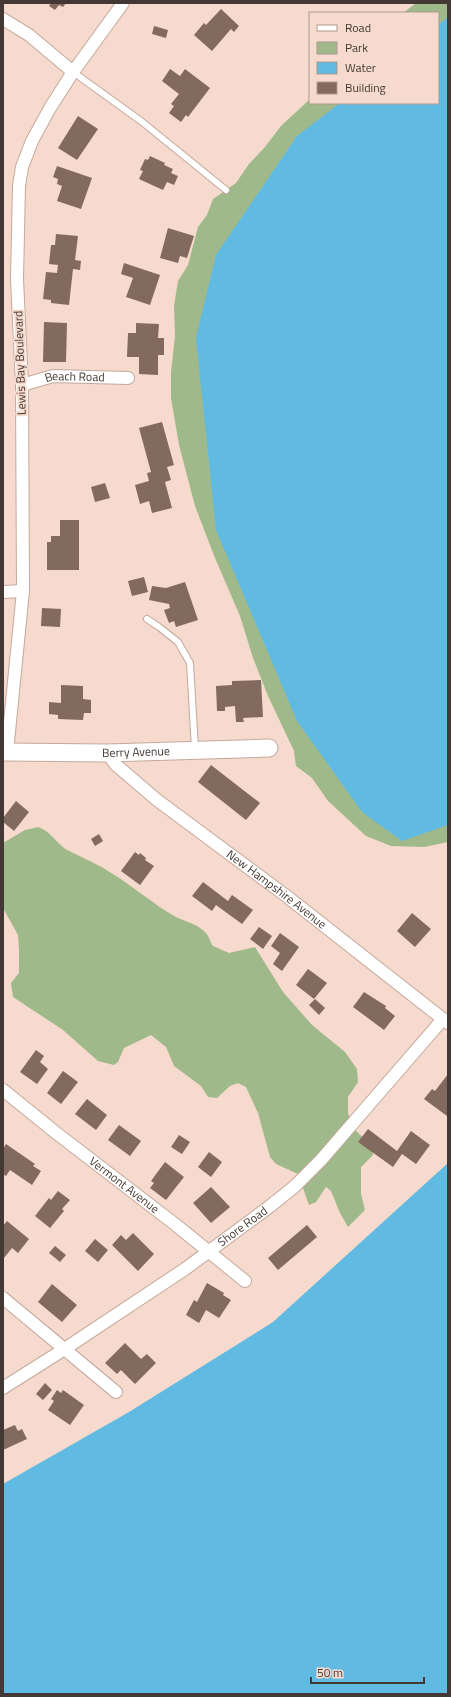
<svg xmlns="http://www.w3.org/2000/svg" width="451" height="1697" font-family="'Titillium Web',sans-serif">
  <style>
    .green { fill: #a0b98b }
    .water { fill: #61bae1 }
    .building { fill: #826a5e }
    .lines { fill: none; stroke-linecap: round; stroke-linejoin: round }
    .lane-casing { stroke: #c4a99c; stroke-width: 8 }
    .street-casing { stroke: #c4a99c; stroke-width: 14 }
    .secondary-casing { stroke: #c4a99c; stroke-width: 19 }
    .lane { stroke: #fff; stroke-width: 6 }
    .street { stroke: #fff; stroke-width: 12 }
    .secondary { stroke: #fff; stroke-width: 17 }
    .labels { text-anchor: middle; stroke-width: 4; stroke-linejoin: round; paint-order: stroke }
    .street-label { font-size: 12px; fill: #433833; stroke: #f6dacd }
  </style>
  <rect width="100%" height="100%" fill="#f6dacd"/>
  <g class="green">
    <path d="M416 3H448V80H438V13H403Z"/>
    <path d="M310 99V103H377L448 813V842L424 847 391 846 366 836 328 801 312 778 296 766 294 751 268 696 253 658 240 616 215 558 195 506 179 445 171 398V372L175 336 174 306 178 281 188 265 198 227 207 215 213 199 236 183 249 164 265 147 281 126Z"/>
    <path d="M38 827C51 831 57 845 69 851 84 858 99 865 113 874 134 887 153 904 176 917 186 922 198 924 206 933 209 936 210 942 213 946L229 953 255 947 283 992 312 1025 345 1052 357 1069 358 1082 348 1097V1113L354 1129 372 1146 373 1155 361 1167V1194L365 1210 348 1227 340 1213 331 1191 326 1187 316 1202 309 1205 298 1174 276 1164 270 1157 258 1113 251 1098 246 1087 238 1083 230 1086 217 1098 208 1097 201 1086 174 1066 166 1047 151 1035 124 1048 118 1062 114 1065 98 1061 63 1030 13 997 11 983 19 973V950L18 935 3 908V843L25 830Z"/>
  </g>
  <g class="water">
    <path d="M448 17V825L402 841 362 812 297 721 216 530 196 338 216 255 297 136 340 103H438V25Z"/>
    <path d="M448 1163V1694H3V1484L129 1412 273 1322Z"/>
  </g>
  <g class="building">
    <path d="M51 3H66L63 7 59 5 55 10 49 6Z"/>
    <path d="M221 9 239 26 234 32 231 29 212 51 194 35 204 23 206 25Z"/>
    <path d="M154 26 168 30 166 38 152 34Z"/>
    <path d="M170 69 180 76 185 69 210 88 188 117 186 115 181 122 169 113 174 106 171 104 179 94 162 81Z"/>
    <path d="M78 116 98 129 77 160 58 148Z"/>
    <path d="M150 156 165 163 164 165 173 169 171 173 178 176 174 185 167 182 163 190 139 179 143 171 140 170 145 159 148 160Z"/>
    <path d="M57 166 92 178 81 209 57 201 62 186 57 184 58 179 53 177Z"/>
    <path d="M168 228 194 236 187 258 180 256 178 263 160 258Z"/>
    <path d="M56 234 78 236 75 260 81 261 80 270 73 269 69 305 51 303V300L43 299 46 272 57 273 58 265 49 264 51 245H55Z"/>
    <path d="M124 263 160 275 150 305 126 297 133 278 121 274Z"/>
    <path d="M44 322 67 323 66 362H43Z"/>
    <path d="M136 323 159 324 158 338H164V355H158V375L139 374V357H127L128 333H136Z"/>
    <path d="M162 422 174 465 167 467 171 480 165 482 172 508 152 513 149 501 140 504 135 485 149 481 147 473 151 472 139 428Z"/>
    <path d="M105 483 110 498 95 502 91 487Z"/>
    <path d="M60 520H79V570H47V542H51V536H60Z"/>
    <path d="M144 577 148 592 132 596 128 581Z"/>
    <path d="M185 582 198 620 176 627 174 621 169 623 164 610 170 608 169 604 149 600 152 586 166 588Z"/>
    <path d="M42 608 61 609 60 627 41 626Z"/>
    <path d="M261 680 263 717 243 718 244 722H236L235 706 225 707V711H217L216 686 232 685V681Z"/>
    <path d="M61 685 83 686V699L91 700V713H84L83 720 58 719V715L49 714V702L61 703Z"/>
    <path d="M211 765 260 803 246 820 198 782Z"/>
    <path d="M16 801 29 812 14 831 3 822V818Z"/>
    <path d="M99 834 103 841 95 846 91 839Z"/>
    <path d="M135 852 139 855 140 853 146 858 145 860 154 866 140 885 121 871Z"/>
    <path d="M203 882 228 901 232 895 253 910 242 924 216 905 212 911 192 896Z"/>
    <path d="M412 913 431 929 415 947 397 931Z"/>
    <path d="M259 927 272 936 263 949 250 939Z"/>
    <path d="M280 933 299 947 282 971 273 964 280 953 271 946Z"/>
    <path d="M308 969 327 983 314 999 296 985Z"/>
    <path d="M364 992 386 1006 385 1008 395 1016 384 1030 353 1007Z"/>
    <path d="M315 999 325 1008 319 1015 309 1005Z"/>
    <path d="M36 1050 44 1056 40 1062 48 1069 37 1084 20 1072Z"/>
    <path d="M63 1071 78 1082 61 1104 47 1093Z"/>
    <path d="M448 1074V1114L447 1116 424 1099 432 1089 435 1091Z"/>
    <path d="M87 1099 107 1115 96 1130 75 1114Z"/>
    <path d="M119 1125 141 1141 130 1156 108 1140Z"/>
    <path d="M368 1129 397 1151 411 1131 430 1145 416 1164 402 1154 393 1167 358 1142Z"/>
    <path d="M179 1135 190 1142 182 1154 171 1147Z"/>
    <path d="M6 1144 35 1164 33 1166 41 1171 32 1185 10 1170 6 1176 3 1174V1149Z"/>
    <path d="M209 1152 222 1162 211 1177 198 1167Z"/>
    <path d="M165 1162 184 1177 166 1200 150 1188 154 1183 151 1181Z"/>
    <path d="M211 1187 230 1207 211 1223 193 1203Z"/>
    <path d="M58 1191 70 1200 62 1209 64 1211 50 1228 35 1216 49 1198 51 1200Z"/>
    <path d="M7 1221 29 1239 18 1253 12 1248 4 1258 3 1226Z"/>
    <path d="M307 1225 317 1237 278 1270 268 1258Z"/>
    <path d="M133 1233 154 1254 138 1271 112 1245 121 1235 126 1240Z"/>
    <path d="M95 1239 108 1250 98 1262 85 1251Z"/>
    <path d="M55 1246 66 1255 60 1262 49 1253Z"/>
    <path d="M207 1283 224 1293 223 1295 231 1300 219 1318 206 1310 199 1323 186 1315 194 1300 197 1302Z"/>
    <path d="M52 1284 77 1305 62 1322 38 1302Z"/>
    <path d="M125 1343 141 1359 147 1354 156 1363 135 1384 121 1370 117 1374 105 1363Z"/>
    <path d="M45 1383 52 1390 43 1400 36 1394Z"/>
    <path d="M57 1390 61 1393 63 1390 84 1405 70 1425 48 1410 54 1401 51 1399Z"/>
    <path d="M15 1425 18 1431 22 1429 27 1439 3 1450V1430Z"/>
  </g>
  <g class="lines">
    <g class="lane-casing">
      <g id="lane">
        <path d="M73 72 141 121 226 190"/>
        <path d="M147 619 159 627 178 642 190 663 195 749"/>
      </g>
    </g>
    <g class="street-casing">
      <g id="street">
        <path d="M3 19 29 35 73 72"/>
        <path id="s1" d="M22 385 53 376 128 378"/>
        <path d="M3 592 23 591"/>
        <path id="s2" d="M107 753 116 765 157 800 285 895 448 1023"/>
        <path d="M3 754 7 752 23 591 22 385 17 279 19 186 22 167 32 141 50 108 73 72 123 3"/>
        <path id="s3" d="M3 1090 55 1132 176 1225 245 1281"/>
        <path d="M3 1298 116 1392"/>
        <path id="s4" d="M3 1388 63 1350 185 1269 269 1207 294 1187 321 1160 443 1019"/>
      </g>
    </g>
    <g class="secondary-casing">
      <g id="secondary">
        <path id="s5" d="M3 752 107 753 269 748"/>
      </g>
    </g>
    <use href="#lane" class="lane"/>
    <use href="#street" class="street"/>
    <use href="#secondary" class="secondary"/>
  </g>
  <g class="labels">
    <g class="street-label">
      <text transform="translate(20 363) rotate(-92)" y="4">Lewis Bay Boulevard</text>
      <text dy="4" stroke="none"><textPath href="#s1" startOffset="54">Beach Road</textPath></text>
      <text dy="4" stroke="none"><textPath href="#s5" startOffset="133">Berry Avenue</textPath></text>
      <text dy="4" stroke="none"><textPath href="#s2" startOffset="218">New Hampshire Avenue</textPath></text>
      <text dy="4" stroke="none"><textPath href="#s3" startOffset="154">Vermont Avenue</textPath></text>
      <text dy="4" stroke="none"><textPath href="#s4" startOffset="289">Shore Road</textPath></text>
    </g>
  </g>
  <rect width="451" height="1697" fill="none" stroke="#433833" stroke-width="8"/>
  <rect x="309" y="12" width="130" height="92" fill="#f6dacd" stroke="#ae998f"/>
  <rect x="317" y="25" width="20" height="6" fill="#ffffff" stroke="#ae998f"/>
  <text x="345" y="32" font-size="12" fill="#433833">Road</text>
  <rect x="317" y="42" width="20" height="12" fill="#a0b98b" stroke="#ae998f"/>
  <text x="345" y="52" font-size="12" fill="#433833">Park</text>
  <rect x="317" y="62" width="20" height="12" fill="#61bae1" stroke="#ae998f"/>
  <text x="345" y="72" font-size="12" fill="#433833">Water</text>
  <rect x="317" y="82" width="20" height="12" fill="#826a5e" stroke="#ae998f"/>
  <text x="345" y="92" font-size="12" fill="#433833">Building</text>
  <path d="M311 1677v6h113v-6" fill="none" stroke="#433833" stroke-width="2"/>
  <text x="317" y="1677" font-size="12" fill="#433833" stroke="#f6dacd" stroke-width="3" paint-order="stroke">50 m</text>
</svg>
